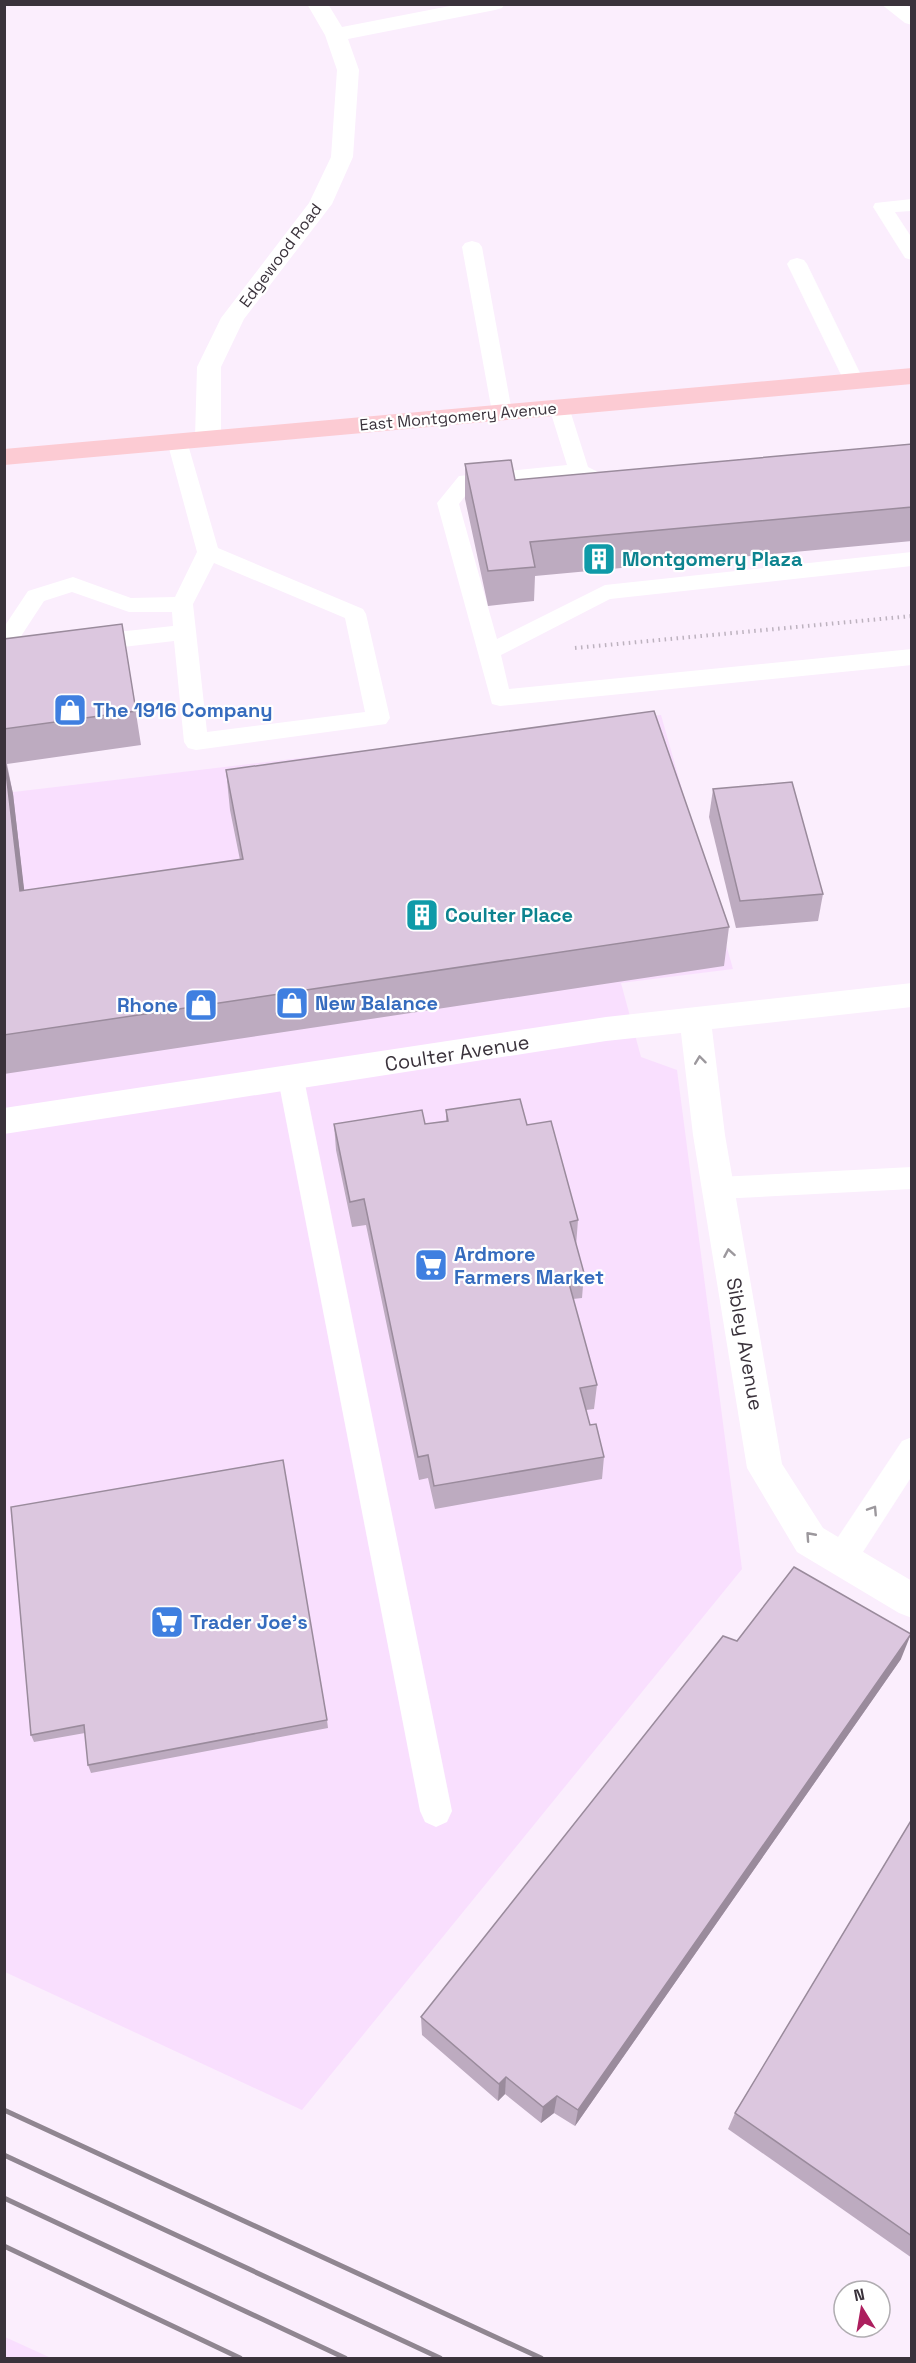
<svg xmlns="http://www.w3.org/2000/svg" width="916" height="2363" font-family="'Space Grotesk',sans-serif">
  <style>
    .built { fill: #f9dffe }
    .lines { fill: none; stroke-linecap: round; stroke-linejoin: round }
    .path { stroke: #bdb2bf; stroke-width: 4; stroke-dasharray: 1.5 4.5; stroke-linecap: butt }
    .service { fill: #fff; fill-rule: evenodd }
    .minor { fill: #fff; fill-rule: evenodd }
    .primary { fill: #fccbd3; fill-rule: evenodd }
    .rail { stroke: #908691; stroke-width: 5 }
    .wall { fill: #bdabc0 }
    .shaded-wall { fill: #9a8b9c }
    .building { fill: #dcc7df; stroke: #9a8b9c; stroke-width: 1.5 }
    .oneway { stroke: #9c989d }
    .labels { text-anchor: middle; stroke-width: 4.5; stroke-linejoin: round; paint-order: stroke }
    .far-street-label { font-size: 16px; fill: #3a323b; stroke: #fff }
    .culture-label { font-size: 20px; font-weight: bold; fill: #0d838f; stroke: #fff; text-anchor: start }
    .shop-label { font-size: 20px; font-weight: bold; fill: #366cbe; stroke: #fff; text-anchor: start }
    .street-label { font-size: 20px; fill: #3a323b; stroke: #fff }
  </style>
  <rect width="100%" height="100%" fill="#fbeefd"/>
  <g class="built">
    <path d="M661 715 733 969 621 983 641 1057 677 1070 742 1569 302 2110 5 1972V793Z"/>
    <path d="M4 2337H5L51 2358H5Z"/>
  </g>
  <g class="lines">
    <path class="path" d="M575 648 912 616"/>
    <g class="service">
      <path d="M912 199V211L895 212 912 238V260L905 258 873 207 875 203Z"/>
      <path d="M472 241 479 243 482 247 512 412 509 417 502 418 495 417 492 412 462 247 465 243Z"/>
      <path d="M797 258 804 260 807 264 864 381 861 385 854 387 847 385 844 381 787 264 790 260Z"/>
      <path d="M559 401 566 402 569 407 588 467 608 477 618 475 625 477 629 482 625 487 605 491 576 478 472 487 459 504 497 639 605 585 912 552V566L610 599 501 655 509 689 912 649V665L500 706 492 704 437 503 459 476 567 465 549 407 552 402Z"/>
      <path d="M177 434 184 436 187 441 218 548 363 609 366 614 390 718 386 724 196 750 188 748 184 742 174 641 89 651 81 648 78 643 81 638 89 635 173 626 172 612H129L72 592 44 601 12 650 4 653V627L28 591 73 577 131 598 175 597 197 552 167 441 170 436ZM214 563 345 618 365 712 207 732 193 604Z"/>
      <path d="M291 1069 300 1072 304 1079 452 1811 447 1822 436 1827 425 1822 420 1811 278 1079 282 1072Z"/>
      <path d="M912 1167V1189L718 1199 708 1196 704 1188 708 1180 718 1177Z"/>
      <path d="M912 1437V1476L852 1569 841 1573 830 1569 826 1559 830 1549 902 1441Z"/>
    </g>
    <g class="minor">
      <path d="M307 4H328L342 27 460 4H505L502 8 495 10 348 39 359 70 353 157 332 204 244 319 221 367V438L217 444 208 446 199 444 195 438 197 367 221 318 309 203 331 157 337 70 325 35Z"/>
      <path d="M881 4H905L912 9V25L905 23Z"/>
      <path d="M912 983V1007L712 1029 725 1135 782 1464 823 1528 912 1581V1618L899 1613 797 1552 747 1468 693 1135 681 1033 606 1041 4 1134V1108L606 1017Z"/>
    </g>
    <path class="primary" d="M912 368V384L4 465V449Z"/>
    <g class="rail">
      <path d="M4 2110 541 2358"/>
      <path d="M4 2155 440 2358"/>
      <path d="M4 2198 345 2358"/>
      <path d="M4 2246 240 2358"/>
    </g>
  </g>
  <g class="wall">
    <path d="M912 444V541L535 576 534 601 488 606 465 499V464L515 480Z"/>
    <path d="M122 624 141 745 7 764 13 794 24 891 240 860 230 810 226 770 729 927 724 966 4 1074V639Z"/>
    <path d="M713 789 823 894 818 921 736 928 709 817Z"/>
    <path d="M446 1110 527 1125 578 1220 576 1246 584 1273 582 1298 573 1299 597 1385 594 1409 586 1410 590 1425 604 1457 602 1479 435 1509 428 1478 419 1480 366 1225 352 1227 336 1150 334 1124H425L446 1121Z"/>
    <path d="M11 1507 327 1720 328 1728 91 1773 88 1765 85 1733 34 1742 31 1735Z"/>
    <path d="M737 1641 901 1659 575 2126 554 2113 541 2123 505 2094 498 2101 422 2035 421 2017Z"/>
    <path d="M912 1819V2258L728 2129 735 2113Z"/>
  </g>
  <g class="shaded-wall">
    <path d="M4 754 13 794 29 931 20 891Z"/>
    <path d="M911 1634 901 1659 575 2126 578 2110Z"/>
    <path d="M506 2077 505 2094 498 2101 499 2084Z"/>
    <path d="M557 2096 554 2113 541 2123 543 2107Z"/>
  </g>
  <g class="building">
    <path d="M912 444V507L530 542 535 567 488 571 465 464 511 460 515 480Z"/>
    <path d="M122 624 136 711 4 729V639Z"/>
    <path d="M654 711 729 927 4 1035V755L20 891 243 859 226 770Z"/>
    <path d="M792 782 823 894 740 901 713 789Z"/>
    <path d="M520 1099 527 1125 551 1121 578 1220 570 1222 584 1273 567 1276 597 1385 580 1388 590 1425 596 1424 604 1457 434 1486 428 1455 418 1457 364 1199 350 1202 334 1124 422 1110 425 1124 448 1121 446 1110Z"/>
    <path d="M283 1460 327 1720 88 1765 84 1725 31 1735 11 1507Z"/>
    <path d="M794 1567 911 1634 578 2110 557 2096 543 2107 506 2077 499 2084 421 2017 723 1636 737 1641Z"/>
    <path d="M912 1819V2236L735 2113Z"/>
  </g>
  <defs><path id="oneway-chevron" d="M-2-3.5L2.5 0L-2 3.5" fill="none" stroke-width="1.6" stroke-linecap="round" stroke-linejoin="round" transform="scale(1.5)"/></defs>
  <g class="oneway">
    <use href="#oneway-chevron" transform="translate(700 1060) rotate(-97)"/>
    <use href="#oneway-chevron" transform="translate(729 1253) rotate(-100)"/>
    <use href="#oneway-chevron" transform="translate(873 1510) rotate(-57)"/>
    <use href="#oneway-chevron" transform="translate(810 1536) rotate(-132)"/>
  </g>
  <defs>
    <g id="building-square" transform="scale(1.725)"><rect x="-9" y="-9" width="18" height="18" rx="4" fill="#0f9aa8" stroke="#fff"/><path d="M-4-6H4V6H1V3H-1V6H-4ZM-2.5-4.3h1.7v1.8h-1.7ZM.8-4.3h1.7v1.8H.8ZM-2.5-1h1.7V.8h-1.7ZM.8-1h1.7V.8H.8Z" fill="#fff"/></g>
    <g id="shop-square" transform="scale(1.725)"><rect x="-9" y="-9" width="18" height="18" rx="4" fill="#3f7fe0" stroke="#fff"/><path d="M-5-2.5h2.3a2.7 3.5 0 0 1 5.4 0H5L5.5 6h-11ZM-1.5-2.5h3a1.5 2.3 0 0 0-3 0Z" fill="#fff"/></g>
    <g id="supermarket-square" transform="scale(1.725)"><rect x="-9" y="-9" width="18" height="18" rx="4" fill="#3f7fe0" stroke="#fff"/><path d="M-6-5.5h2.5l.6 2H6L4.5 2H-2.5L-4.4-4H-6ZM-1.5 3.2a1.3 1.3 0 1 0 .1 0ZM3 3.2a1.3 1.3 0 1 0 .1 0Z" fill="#fff"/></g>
  </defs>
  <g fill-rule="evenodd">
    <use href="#building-square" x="599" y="559"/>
    <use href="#shop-square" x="70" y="710"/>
    <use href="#building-square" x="422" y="915"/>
    <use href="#shop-square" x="292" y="1003"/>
    <use href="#shop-square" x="201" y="1005"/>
    <use href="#supermarket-square" x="431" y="1265"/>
    <use href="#supermarket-square" x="167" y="1622"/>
  </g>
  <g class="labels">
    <g class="far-street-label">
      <text transform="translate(280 255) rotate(-53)" y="6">Edgewood Road</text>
      <text transform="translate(458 416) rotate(-5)" y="6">East Montgomery Avenue</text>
    </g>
    <g class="culture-label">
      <text x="622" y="566">Montgomery Plaza</text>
      <text x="445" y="922">Coulter Place</text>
    </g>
    <g class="shop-label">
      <text x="93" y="717">The 1916 Company</text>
      <text x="315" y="1010">New Balance</text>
      <text x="178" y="1012" text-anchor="end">Rhone</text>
      <text x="454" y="1261">Ardmore<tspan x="454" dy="23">Farmers Market</tspan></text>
      <text x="190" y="1629">Trader Joe's</text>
    </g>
    <g class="street-label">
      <text transform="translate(457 1053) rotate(-9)" y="7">Coulter Avenue</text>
      <text transform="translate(745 1344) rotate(80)" y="7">Sibley Avenue</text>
    </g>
  </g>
  <rect width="916" height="2363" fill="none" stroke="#3a323b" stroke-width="12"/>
  <g transform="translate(862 2309) rotate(349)"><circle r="28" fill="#ffffff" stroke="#b0adb1" stroke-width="1.5"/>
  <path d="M0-4.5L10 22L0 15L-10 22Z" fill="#ac1f5e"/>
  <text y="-9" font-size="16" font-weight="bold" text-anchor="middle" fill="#3a323b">N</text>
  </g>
</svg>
